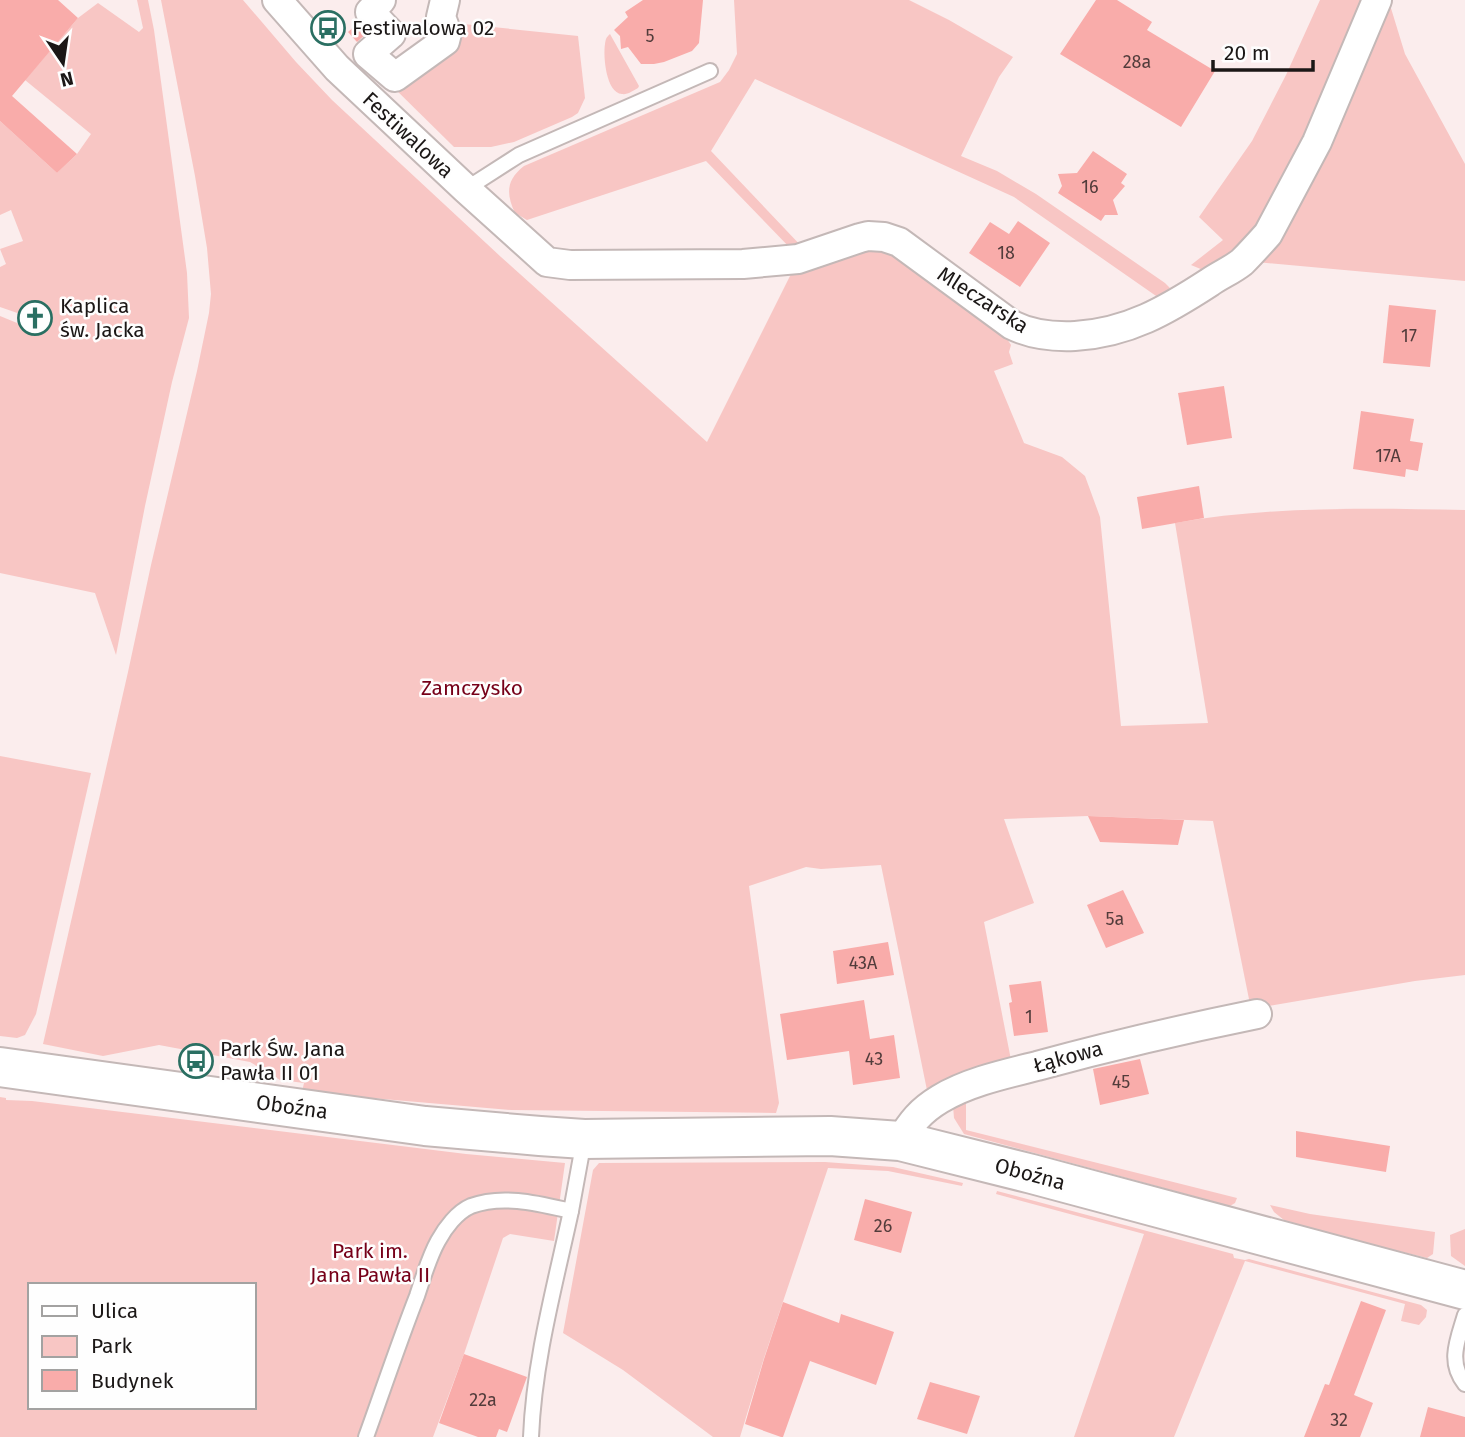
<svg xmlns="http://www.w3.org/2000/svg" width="1465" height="1437" font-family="'Fira Sans',sans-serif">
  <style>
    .green { fill: #f8c6c4; fill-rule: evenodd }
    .building { fill: #f9acaa }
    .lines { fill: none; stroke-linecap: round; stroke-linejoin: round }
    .lane-casing { stroke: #c4b8b7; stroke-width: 18 }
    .street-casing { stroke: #c4b8b7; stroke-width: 32 }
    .secondary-casing { stroke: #c4b8b7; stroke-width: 42 }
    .lane { stroke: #fff; stroke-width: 14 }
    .street { stroke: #fff; stroke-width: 28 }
    .secondary { stroke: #fff; stroke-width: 38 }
    .labels { text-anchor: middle; stroke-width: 5; stroke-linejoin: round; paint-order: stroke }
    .number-label { font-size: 18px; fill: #523c3b }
    .poi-label { font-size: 21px; fill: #1b1716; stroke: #fefefe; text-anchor: start }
    .street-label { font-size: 21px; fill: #1b1716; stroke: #fefefe }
    .park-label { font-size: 21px; fill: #760019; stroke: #fefefe }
  </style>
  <rect width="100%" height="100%" fill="#fbeded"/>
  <g class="green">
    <path d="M137 0H148L154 30 187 273 189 318 172 382 145 506 116 655 95 593 0 573V316L22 325 26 316 0 307V267L6 264 0 249 23 241 11 210 0 215V121L57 173 77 154 91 134 25 80 78 18 98 3 139 32 143 28Z"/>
    <path d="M161 0H243L296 62 332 100 501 257 707 442 794 268 855 249H889L993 317 1011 345 1009 352 1013 364 994 371 1024 443 1062 457 1085 476 1100 517 1121 726 1208 723 1175 523C1271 506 1368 508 1465 510V975L1415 981 1251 1009 1213 821 1088 816 1004 819 1034 903 984 922 1012 1065 928 1095 881 865 821 869 806 867 749 886 779 1103 776 1113 511 1110 302 1092 304 1083 280 1080 250 1062 159 1045 103 1056 43 1044 128 672 151 565 197 371 209 313 211 294 207 248 195 176Z"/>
    <path d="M734 0H909L949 20 1013 57 999 77 961 156 997 171 1036 194 1165 283 1170 288 1159 298 1014 197 755 79 711 151 804 249 793 251 706 161 527 220 515 213C506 194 506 180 524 166L720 82 729 70 737 54Z"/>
    <path d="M1320 0H1366L1295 170 1252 231 1235 249 1203 270 1191 265 1223 240 1199 217 1252 141 1286 75Z"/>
    <path d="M1390 5 1405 54 1465 164V281L1256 262Z"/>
    <path d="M454 23 578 36 585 98 578 113 572 117 514 142 491 147H454L388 82Z"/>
    <path d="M610 34 639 86 638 88C633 91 627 95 622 94 606 93 603 56 605 44 606 38 606 38 610 34Z"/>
    <path d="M0 756 91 773 36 1014 25 1035 17 1038 0 1036Z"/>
    <path d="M966 1092V1130L1237 1198 1235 1203 1230 1206 964 1134 954 1118 953 1106Z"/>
    <path d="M0 1097 6 1098V1100L32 1101 466 1154 565 1163 554 1241 510 1234 503 1238 464 1354 433 1437H0ZM30 1285H254V1407H30Z"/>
    <path d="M825 1162 893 1167 963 1183 962 1186 888 1171 828 1168 764 1358 740 1437H713L623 1370 563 1333 593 1170 599 1163Z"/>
    <path d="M997 1191 1233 1254 1234 1258 1245 1260 1249 1259 1421 1305 1427 1310 1426 1317 1419 1325 1401 1321 1405 1304 1245 1261 1174 1437H1074L1144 1234 996 1194Z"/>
    <path d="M1270 1205 1310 1214 1435 1232 1433 1254 1427 1258 1289 1224 1274 1212Z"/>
    <path d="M1465 1229V1266L1451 1256 1450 1235Z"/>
  </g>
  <g class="building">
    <path d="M0 0H58L78 18 12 96 77 154 57 173 0 121Z"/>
    <path d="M643 0H703L699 43 692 51 664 62 654 64H641L628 47 621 49 620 36 614 30 628 17 625 12Z"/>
    <path d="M1096 0H1117L1152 22 1147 30 1215 71 1181 127 1060 54Z"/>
    <path d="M358 23 367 33 357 42 348 32Z"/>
    <path d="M1093 151 1127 174 1121 183 1125 186 1113 200 1118 215H1105L1101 221 1058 193 1062 186 1058 174 1077 173Z"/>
    <path d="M1018 221 1050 243 1020 287 969 253 990 222 1009 234Z"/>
    <path d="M1389 305 1436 310 1430 367 1383 363Z"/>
    <path d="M1224 386 1232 438 1187 445 1178 393Z"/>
    <path d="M1361 411 1414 419 1410 441 1423 443 1418 471 1406 469 1405 477 1353 469Z"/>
    <path d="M1199 486 1204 518 1142 529 1137 497Z"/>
    <path d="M1088 816 1184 820 1178 845 1100 842Z"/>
    <path d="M1123 890 1144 933 1106 948 1087 905Z"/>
    <path d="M888 942 894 975 837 984 833 951Z"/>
    <path d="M1041 981 1048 1032 1014 1036 1009 1003 1012 1002 1009 985Z"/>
    <path d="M864 1000 870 1039 894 1035 900 1078 853 1085 849 1051 787 1060 780 1014Z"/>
    <path d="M1140 1059 1149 1094 1100 1105 1093 1069Z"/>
    <path d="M1296 1131 1390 1146 1386 1172 1296 1157Z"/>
    <path d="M865 1199 912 1212 901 1253 854 1240Z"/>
    <path d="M1361 1301 1386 1310 1354 1395 1373 1403 1360 1437H1304L1325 1384 1329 1385Z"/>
    <path d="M783 1302 839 1323 841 1314 894 1332 876 1385 810 1361 783 1437H781L745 1424 764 1359Z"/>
    <path d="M464 1354 527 1377 507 1432 499 1429 496 1437H478L439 1423Z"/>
    <path d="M930 1382 980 1396 967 1434 917 1419Z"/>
    <path d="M1428 1407 1465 1417V1437H1420Z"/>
  </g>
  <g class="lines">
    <g class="lane-casing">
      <g id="lane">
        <path d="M466 189 519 155 710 71"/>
        <path d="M1465 1315C1458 1339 1447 1362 1465 1384"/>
        <path d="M366 1437C383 1390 399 1342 417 1296 423 1278 429 1257 438 1241 445 1228 457 1212 471 1206 503 1194 540 1204 571 1211L584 1140"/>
        <path d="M531 1437C534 1361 555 1285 571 1211"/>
      </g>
    </g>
    <g class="street-casing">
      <g id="street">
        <path d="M277 0 337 68 466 189 547 262 570 265 743 264 798 259 860 238 868 236 884 237 899 242 1012 325C1032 335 1053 337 1075 336 1128 333 1167 310 1210 282 1220 275 1232 270 1242 262 1251 253 1260 243 1268 234L1317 142 1377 0"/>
        <path d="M381 0 370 12 391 34 368 54 395 77 445 41 447 33 441 17 445 0"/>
        <path d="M900 1141C912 1122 920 1111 940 1099 968 1082 1005 1074 1037 1066 1110 1046 1183 1029 1257 1014"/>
      </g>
    </g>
    <g class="secondary-casing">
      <path id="secondary" d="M0 1067 425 1126 540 1136 584 1139 830 1136 900 1141 1032 1174 1465 1290"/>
    </g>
    <use href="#lane" class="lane"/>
    <use href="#street" class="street"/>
    <use href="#secondary" class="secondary"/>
  </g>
  <defs>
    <g id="bus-ring" transform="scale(1.75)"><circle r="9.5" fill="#fefefe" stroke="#2a6f62" stroke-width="1.5"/><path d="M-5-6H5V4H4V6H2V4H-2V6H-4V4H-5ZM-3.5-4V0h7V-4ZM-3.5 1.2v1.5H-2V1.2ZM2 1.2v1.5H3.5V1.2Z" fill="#2a6f62"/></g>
    <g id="church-ring" transform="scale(1.75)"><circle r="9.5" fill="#fefefe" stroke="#2a6f62" stroke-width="1.5"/><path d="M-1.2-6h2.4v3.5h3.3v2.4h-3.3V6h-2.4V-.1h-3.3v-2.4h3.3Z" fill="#2a6f62"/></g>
  </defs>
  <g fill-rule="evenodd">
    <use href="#bus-ring" x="328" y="28"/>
    <use href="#church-ring" x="35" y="318"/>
    <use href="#bus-ring" x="196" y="1061"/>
  </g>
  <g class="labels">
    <g class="number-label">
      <text x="650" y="42">5</text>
      <text x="1137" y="68">28a</text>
      <text x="1090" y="193">16</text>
      <text x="1006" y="259">18</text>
      <text x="1409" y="342">17</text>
      <text x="1388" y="462">17A</text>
      <text x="1115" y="925">5a</text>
      <text x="863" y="969">43A</text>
      <text x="1029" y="1023">1</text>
      <text x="874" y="1065">43</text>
      <text x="1121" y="1088">45</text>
      <text x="883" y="1232">26</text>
      <text x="483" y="1406">22a</text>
      <text x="1339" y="1426">32</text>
    </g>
    <g class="poi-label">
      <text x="352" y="35">Festiwalowa 02</text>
      <text x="60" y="313">Kaplica<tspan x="60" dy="24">św. Jacka</tspan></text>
      <text x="220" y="1056">Park Św. Jana<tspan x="220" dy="24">Pawła II 01</tspan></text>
    </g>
    <g class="street-label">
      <text transform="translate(408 135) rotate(43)" y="7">Festiwalowa</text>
      <text transform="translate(983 300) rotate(33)" y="7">Mleczarska</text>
      <text transform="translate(1068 1057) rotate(-15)" y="7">Łąkowa</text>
      <text transform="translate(292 1107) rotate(8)" y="7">Oboźna</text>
      <text transform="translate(1030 1174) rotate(15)" y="7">Oboźna</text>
    </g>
    <g class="park-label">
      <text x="472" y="695">Zamczysko</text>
      <text x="370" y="1258">Park im.<tspan x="370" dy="24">Jana Pawła II</tspan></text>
    </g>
  </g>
  <rect x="28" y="1283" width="228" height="126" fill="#fefefe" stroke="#a3a2a1" stroke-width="2"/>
  <rect x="42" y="1306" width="35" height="10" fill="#ffffff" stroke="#a3a2a1" stroke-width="2"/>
  <text x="91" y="1318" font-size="21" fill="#1b1716">Ulica</text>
  <rect x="42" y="1336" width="35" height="21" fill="#f8c6c4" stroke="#a3a2a1" stroke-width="2"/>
  <text x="91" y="1353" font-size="21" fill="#1b1716">Park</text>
  <rect x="42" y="1370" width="35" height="21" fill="#f9acaa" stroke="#a3a2a1" stroke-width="2"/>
  <text x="91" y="1388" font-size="21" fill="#1b1716">Budynek</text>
  <g transform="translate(63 63) rotate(167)" stroke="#fefefe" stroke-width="5" paint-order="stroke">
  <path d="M0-5L12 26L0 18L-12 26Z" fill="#1b1716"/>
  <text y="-10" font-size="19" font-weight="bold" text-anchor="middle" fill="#1b1716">N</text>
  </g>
  <path d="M1213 60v10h100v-10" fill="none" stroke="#1b1716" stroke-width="3.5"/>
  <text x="1224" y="60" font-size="21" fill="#1b1716" stroke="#fefefe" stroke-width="5" paint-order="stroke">20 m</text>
</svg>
